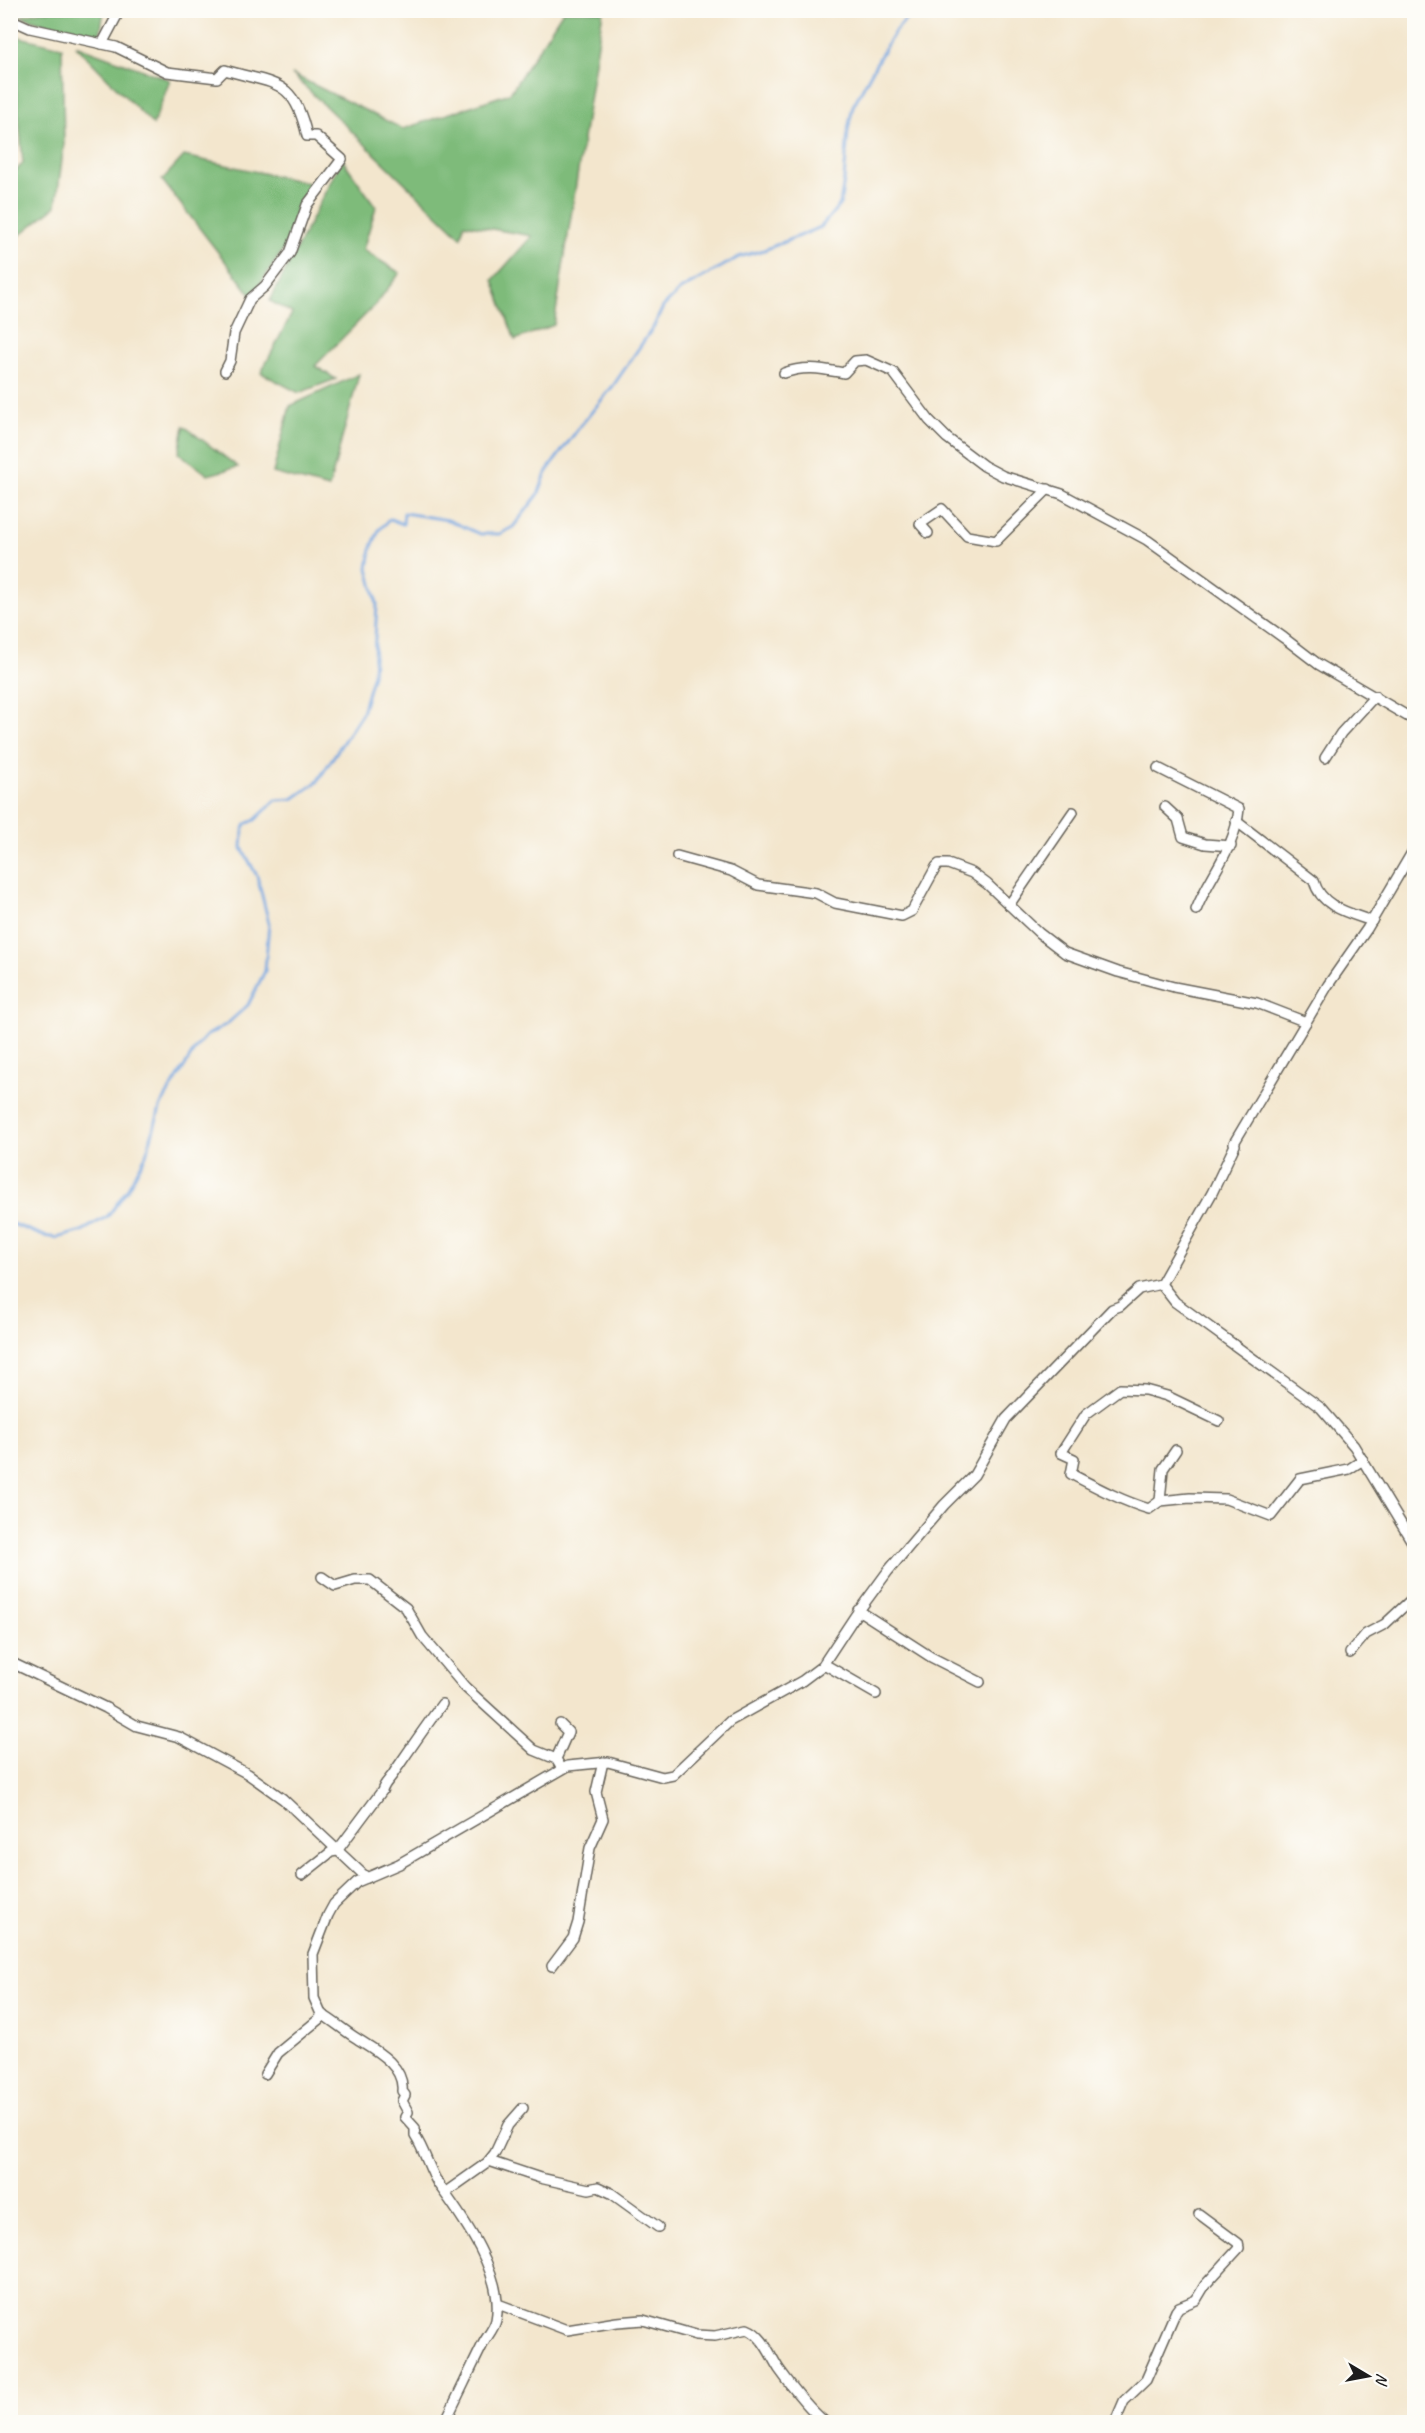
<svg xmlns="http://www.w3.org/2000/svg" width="1425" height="2433" font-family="Caveat,sans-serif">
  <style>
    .forest { fill: #7ebb7a; stroke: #4d6c4b; stroke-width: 1.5 }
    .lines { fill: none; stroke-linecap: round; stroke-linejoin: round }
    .stream { stroke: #74a4de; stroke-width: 3 }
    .street-casing { stroke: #67635a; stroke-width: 12 }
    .street { stroke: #fff; stroke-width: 9 }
  </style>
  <rect width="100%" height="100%" fill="#fdfcf7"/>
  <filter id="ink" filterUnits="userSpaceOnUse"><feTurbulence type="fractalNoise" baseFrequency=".0167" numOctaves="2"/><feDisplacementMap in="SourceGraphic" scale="12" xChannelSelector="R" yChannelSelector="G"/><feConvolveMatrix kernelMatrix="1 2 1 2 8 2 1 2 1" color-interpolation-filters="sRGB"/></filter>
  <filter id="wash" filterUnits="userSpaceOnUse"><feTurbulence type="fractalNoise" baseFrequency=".008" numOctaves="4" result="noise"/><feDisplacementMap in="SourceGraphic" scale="24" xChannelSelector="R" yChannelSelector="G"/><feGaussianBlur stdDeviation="1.35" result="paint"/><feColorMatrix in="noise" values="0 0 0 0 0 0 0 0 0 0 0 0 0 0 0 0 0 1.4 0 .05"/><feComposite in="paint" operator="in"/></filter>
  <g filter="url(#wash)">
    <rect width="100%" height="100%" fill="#f3e6cd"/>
    <g class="forest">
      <path d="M41 11H104L99 40 20 16Z"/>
      <path d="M563 11H603L554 325 515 340 493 280 532 236 464 224 461 237 292 74 403 129 510 93Z"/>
      <path d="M11 35 62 47 64 144 56 206 11 242V176L23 163Z"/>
      <path d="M75 45 170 80 153 125Z"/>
      <path d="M184 156 309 183 288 243 252 296 162 180Z"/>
      <path d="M342 159 376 207 363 250 400 273 375 305 315 366 336 379 299 393 261 373 292 313 270 301Z"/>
      <path d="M359 374 329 488 273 473 290 406Z"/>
      <path d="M184 426 238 467 208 475 179 453Z"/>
    </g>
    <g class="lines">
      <path class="stream" d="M10 1223 44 1236 57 1238 82 1231 108 1216 127 1190 146 1155 161 1105 197 1046 206 1036 227 1024 248 1005 265 971 269 923 257 876 242 848 243 831 246 824 255 820 276 800 293 799 317 782 362 713 373 674 377 604 368 568 371 549 379 530 390 519 403 524 404 513 448 520 480 534H500L513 527 538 495 547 471 581 425 613 386 654 326 663 307 680 290 739 257 764 250 821 227 840 204 844 180 848 130 853 106 883 51 896 30 915 10"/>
    </g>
  </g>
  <g filter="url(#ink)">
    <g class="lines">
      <g class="street-casing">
        <g id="street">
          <path d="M10 19 30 28 116 47 167 72 217 78 225 70C274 85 294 77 307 136H316L342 159 307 205 290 253 265 286 250 299 234 333 230 361 225 371"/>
          <path d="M102 44 120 10"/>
          <path d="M784 373C805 365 822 369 844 373L855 361 866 360 893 372 929 420 947 438 984 466 1003 476 1062 494 1147 540 1284 638 1318 664 1414 720"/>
          <path d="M928 533 920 524 942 509 967 536 996 541 1048 489"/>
          <path d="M1325 758 1341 733 1375 696"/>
          <path d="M1158 768 1239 809C1235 850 1210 874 1196 910"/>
          <path d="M1165 807 1178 819 1183 837 1205 844 1231 846"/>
          <path d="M1236 821 1314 881C1321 907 1349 913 1372 921"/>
          <path d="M677 856 731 871 758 885 816 893 835 903 902 916 912 911 936 867 939 864H948L972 873 987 884 1039 933 1065 953 1118 972 1174 987 1257 1003 1306 1022"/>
          <path d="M1009 905 1073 812"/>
          <path d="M1161 1284 1175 1302 1321 1408 1354 1446 1414 1545"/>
          <path d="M1176 1450 1163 1469 1160 1501 1190 1498 1226 1499 1271 1516 1300 1479 1349 1469 1363 1460"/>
          <path d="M1160 1501 1149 1509C1122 1501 1096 1487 1071 1474L1074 1459 1061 1453 1086 1414 1120 1389 1145 1390 1167 1396 1219 1421"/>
          <path d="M322 1577 335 1586 355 1580H370L406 1608 422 1636 465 1687 534 1750 556 1759 562 1769"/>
          <path d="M858 1610 931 1657 980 1682"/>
          <path d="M1350 1653 1366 1634 1385 1624 1414 1597"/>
          <path d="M10 1662 106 1708 137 1726 179 1737 248 1774 283 1799 367 1878"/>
          <path d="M824 1664 876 1694"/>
          <path d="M556 1759 568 1732 560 1724"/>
          <path d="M302 1875 331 1852 337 1851 382 1791C385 1781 391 1779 395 1771 410 1749 426 1726 442 1704"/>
          <path d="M552 1966 573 1938 578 1922 590 1848 603 1819 596 1792 603 1762"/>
          <path d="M265 2074 278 2053 324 2015"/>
          <path d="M489 2161 540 2178 589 2189 598 2187 611 2193 658 2227"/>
          <path d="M446 2192 487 2163 495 2153 508 2125 523 2108"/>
          <path d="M498 2304 567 2330 617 2322 643 2320 696 2335 715 2336 747 2329C763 2335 770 2355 779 2369 792 2387 808 2408 825 2422"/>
          <path d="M445 2422C458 2396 470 2370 483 2344 487 2336 494 2329 496 2320 505 2276 463 2218 439 2185 429 2170 425 2151 415 2136V2128L405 2117 408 2112 402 2101 405 2095 402 2091C405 2064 371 2048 353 2036 342 2029 332 2020 321 2014L314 1998 313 1954 328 1915 334 1904 357 1882 399 1864 568 1766 608 1762 663 1777 673 1775 730 1721 802 1681 822 1666 855 1616 888 1571 944 1505 974 1475 1006 1419 1112 1309 1120 1306 1139 1289 1161 1284 1212 1193 1235 1145 1234 1143 1328 985 1367 929 1414 849"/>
          <path d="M1115 2422 1124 2401 1146 2380 1176 2311 1179 2307 1196 2300 1205 2285 1239 2248 1238 2243 1199 2214"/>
        </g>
      </g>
      <use href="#street" class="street"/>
    </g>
  </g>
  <rect width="1425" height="2433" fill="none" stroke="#fdfcf7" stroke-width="36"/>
  <g transform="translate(1368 2376) rotate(100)" stroke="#fdfcf7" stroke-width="4.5" paint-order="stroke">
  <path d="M0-4.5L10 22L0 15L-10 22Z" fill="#1c1c1c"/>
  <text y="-9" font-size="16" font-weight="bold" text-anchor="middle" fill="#1c1c1c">N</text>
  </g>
</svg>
